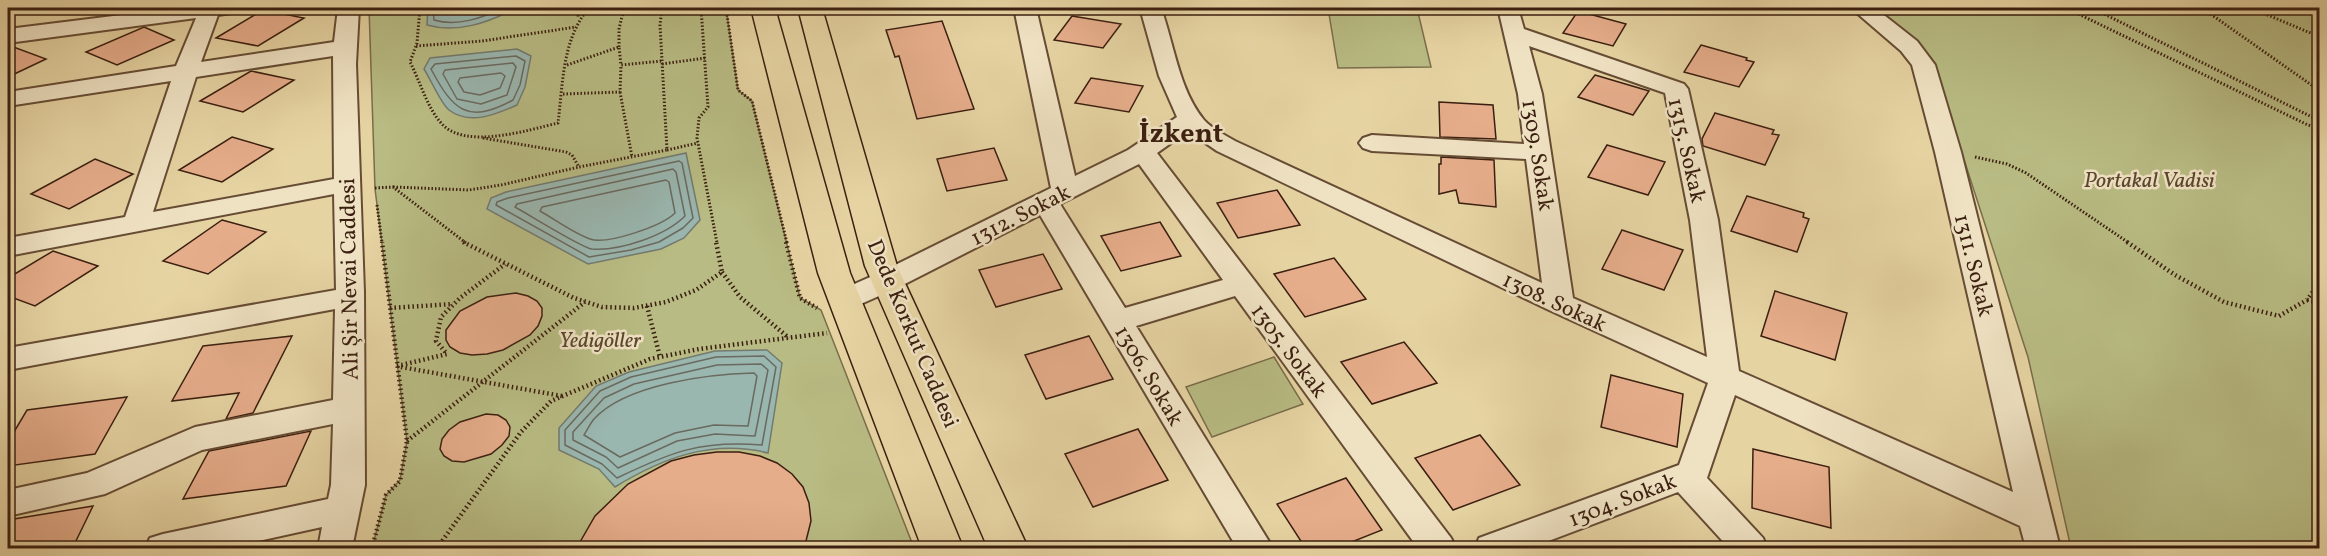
<svg xmlns="http://www.w3.org/2000/svg" width="2327" height="556" font-family="Vollkorn,serif">
  <style>
    .green { fill: #b8bb83; stroke: #7a6d4a; stroke-width: 1.5 }
    .water { fill: #99b6af; stroke: #737a6f; stroke-width: 1.5 }
    .lines { fill: none; stroke-linecap: round; stroke-linejoin: round }
    .shore { stroke: #6a6a60; stroke-width: 1.5 }
    .building { fill: #e6ad8b; stroke: #3b1f10; stroke-width: 1.5 }
    .minor-casing { stroke: #664c34; stroke-width: 4 }
    .major-casing { stroke: #3b1f10; stroke-width: 3 }
    .path-far1 { stroke: #3b1f10; stroke-width: 3; stroke-dasharray: 1.5 2; stroke-linecap: butt }
    .path { stroke: #3b1f10; stroke-width: 4.5; stroke-dasharray: 1.5 3; stroke-linecap: butt }
    .minor { fill: #efe2c3; fill-rule: evenodd }
    .major { fill: #e6d3a2; fill-rule: evenodd }
    .labels { text-anchor: middle; stroke-width: 5; stroke-linejoin: round; paint-order: stroke }
    .street-label { font-size: 22px; fill: #3b1f10; stroke: #efe2c3 }
    .park-label { font-size: 22px; font-style: italic; fill: #5a462d; stroke: #efe2c3 }
    .district-label { font-size: 28px; font-weight: bold; fill: #3b1f10; stroke: #efe2c3 }
  </style>
  <rect width="100%" height="100%" fill="#e6d3a2"/>
  <filter id="stains"><feTurbulence type="fractalNoise" baseFrequency=".00333" numOctaves="4"/><feColorMatrix values="0 0 0 0 .2 0 0 0 0 .09 0 0 0 0 .02 0 0 0 .5 -.17"/></filter>
  <radialGradient id="worn" r=".72"><stop offset=".6" stop-color="#630" stop-opacity="0"/><stop offset="1" stop-color="#630" stop-opacity=".3"/></radialGradient>
  <g class="green">
    <path d="M369 8H726L738 90 752 101 800 298 821 310 914 548H372L386 495 400 480 407 441 375 189Z"/>
    <path d="M1328 8H1417L1431 67 1338 68Z"/>
    <path d="M1864 8H2319V548H2071L2028 357 1932 61Z"/>
    <path d="M1274 357 1303 404 1212 437 1186 387Z"/>
  </g>
  <g class="water">
    <path d="M428 8H517C489 22 458 34 427 25Z"/>
    <path d="M517 49 531 56 525 87 517 105C497 114 470 126 449 110 441 104 430 78 424 69L430 58Z"/>
    <path d="M686 153 700 220 684 238 661 249 588 264 487 209 491 198 506 192Z"/>
    <path d="M767 350 782 363 768 453C712 439 662 458 615 487L599 469 559 450V428L596 386 629 372 715 351Z"/>
  </g>
  <g class="lines">
    <g class="shore">
      <path d="M433 8 434 20C457 27 482 18 503 8"/>
      <path d="M516 56 525 61 520 85 513 100C467 125 453 110 431 69L435 64Z"/>
      <path d="M513 63 516 67 507 95 481 104 457 99 443 74 445 70Z"/>
      <path d="M501 73 505 76 500 88 480 95 464 92 458 82 460 78Z"/>
      <path d="M679 161 682 163 693 218 683 228 659 242 631 250 589 257 496 205 497 202 508 198Z"/>
      <path d="M673 169 676 172 685 216C665 236 620 251 592 249 582 248 528 214 515 207L517 204Z"/>
      <path d="M666 180 669 182 675 213C662 226 607 245 590 239 573 233 556 220 540 211L542 207Z"/>
      <path d="M764 356 776 367 762 445C701 440 671 452 617 478L602 464 565 445V430L600 391 631 377 716 357Z"/>
      <path d="M761 364 768 370 755 436 715 434 677 441 618 468 606 457 573 440V432L604 398 634 384 717 365Z"/>
      <path d="M754 373 757 376 748 426 714 425 675 433 620 457 584 435C587 430 590 424 594 419 626 384 709 374 754 373Z"/>
    </g>
  </g>
  <g class="building">
    <path d="M263 10 304 18 258 46 216 38Z"/>
    <path d="M1578 11 1626 24 1613 46 1563 33Z"/>
    <path d="M1072 16 1121 24 1103 48 1054 40Z"/>
    <path d="M942 21 974 109 917 119 899 56 895 57 886 30Z"/>
    <path d="M144 27 174 40 117 65 86 52Z"/>
    <path d="M8 45 46 59 8 77Z"/>
    <path d="M1701 45 1747 58 1746 60 1754 62 1739 87 1684 72Z"/>
    <path d="M251 71 294 80 243 112 200 101Z"/>
    <path d="M1595 75 1649 91 1633 115 1578 97Z"/>
    <path d="M1091 78 1143 86 1129 112 1075 103Z"/>
    <path d="M1439 102 1493 105 1496 139 1440 137Z"/>
    <path d="M1715 113 1774 130 1772 134 1779 135 1765 165 1703 146 1702 139Z"/>
    <path d="M232 137 273 149 222 182 179 170Z"/>
    <path d="M1607 145 1665 162 1648 195 1588 177Z"/>
    <path d="M994 148 1007 180 947 191 937 159Z"/>
    <path d="M1441 157 1494 160 1496 207 1459 203 1456 190 1439 194V164H1441Z"/>
    <path d="M95 159 133 174 69 209 31 194Z"/>
    <path d="M1277 190 1300 225 1238 238 1217 203Z"/>
    <path d="M1747 196 1804 213 1803 217 1809 219 1797 252 1731 231Z"/>
    <path d="M222 220 266 232 208 274 163 261Z"/>
    <path d="M1160 222 1181 256 1121 271 1101 236Z"/>
    <path d="M1622 230 1683 250 1664 290 1602 269Z"/>
    <path d="M53 251 98 266 35 306 8 296V278Z"/>
    <path d="M1043 254 1062 289 996 307 979 270Z"/>
    <path d="M1334 258 1366 299 1305 317 1274 274Z"/>
    <path d="M1775 291 1847 313 1835 360 1761 336Z"/>
    <path d="M516 293 528 296 537 301 542 308V316L538 326 530 335 503 350 487 354 472 355 460 353 450 347 446 340V330L460 311 487 297Z"/>
    <path d="M292 336 253 413 226 419 239 393 172 401 203 346Z"/>
    <path d="M1089 336 1113 379 1046 399 1025 355Z"/>
    <path d="M1404 342 1437 383 1372 404 1341 362Z"/>
    <path d="M1611 375 1683 394 1677 447 1601 427Z"/>
    <path d="M127 397 95 454 8 466V442L27 410Z"/>
    <path d="M486 414 498 415 506 420 510 427 509 436 502 445 491 454 464 462 452 461 444 456 440 449 442 439 449 430 460 422Z"/>
    <path d="M1138 429 1168 480 1093 507 1065 454Z"/>
    <path d="M311 431 286 486 183 499 209 451Z"/>
    <path d="M1480 435 1520 485 1453 510 1415 458Z"/>
    <path d="M1753 449 1829 467 1831 528 1752 508Z"/>
    <path d="M717 452H739L760 456 777 463 792 474 803 487 809 503 811 521 804 549H576L595 516 628 484 671 461 694 455Z"/>
    <path d="M1346 478 1382 530 1334 549H1306L1277 504Z"/>
    <path d="M93 506 72 549H8V520Z"/>
  </g>
  <g class="lines">
    <g class="minor-casing">
      <g id="minor">
        <path d="M178 8H235L232 13 218 15 201 62 334 42 338 8H359L356 64 364 292 365 485 352 548H318L322 527 226 548H145L150 538 163 534 328 499 331 485 333 424 202 450 105 494 8 516V490L87 473 195 427 333 400 335 309 8 370V348L336 290 334 194 8 256V238L125 217 171 81 8 106V92L176 66 196 18 8 43V29ZM333 56 334 179 153 212 196 77Z"/>
        <path d="M1014 8H1036L1075 176 1128 150 1177 117 1159 76 1140 8H1161C1174 44 1179 90 1204 120 1212 129 1225 135 1235 141L1542 283 1526 159 1372 151 1363 148 1359 143 1363 138 1372 135 1524 144 1518 94 1498 8H1518L1524 29 1684 84 1688 89 1718 220 1739 371 2013 492 1935 152 1912 65 1901 51 1851 8H1875L1917 41 1935 65 1961 152 2060 548H2026L2020 526 1735 395 1707 478 1763 538 1767 548H1729L1678 492 1530 548H1475L1479 538 1679 465 1708 383 1549 310 1217 151 1188 131 1157 153 1451 538 1456 548H1418L1235 296 1136 326 1273 548H1237L1040 215 897 288 854 307 844 310 834 307 829 300 834 293 877 274 1051 188ZM1529 46 1665 93 1690 220 1707 357 1573 298 1542 94ZM1139 164 1223 280 1125 308 1060 204Z"/>
      </g>
    </g>
    <g class="major-casing">
      <g id="major">
        <path d="M751 8H775L850 273 963 548H922L818 273Z"/>
        <path d="M798 8H822L897 266 1028 548H988L865 266Z"/>
      </g>
    </g>
    <g class="path-far1">
      <path d="M420 8 417 43 410 62C420 81 427 108 442 124 466 150 528 130 558 123 563 84 562 39 589 8"/>
      <path d="M578 8V18"/>
      <path d="M701 8 708 107 699 118 697 138 717 243"/>
      <path d="M726 8 738 90 752 101 787 243"/>
      <path d="M2066 8 2308 125 2320 128"/>
      <path d="M2092 8 2320 121"/>
      <path d="M2202 8 2320 91"/>
      <path d="M2251 8 2320 37"/>
      <path d="M373 12 399 8"/>
      <path d="M416 46 482 41 576 27"/>
      <path d="M619 47V29L624 8"/>
      <path d="M662 64 705 58"/>
      <path d="M567 65 619 47 621 65 662 61"/>
      <path d="M620 92 632 157"/>
      <path d="M563 94 620 92 621 65"/>
      <path d="M483 138 566 152 572 155 579 167 667 150 660 25 662 8"/>
      <path d="M667 150 698 143"/>
      <path d="M1975 157 2007 164 2026 173 2129 243"/>
      <path d="M393 187 469 190 501 185 579 167"/>
      <path d="M375 188 393 187 466 243"/>
      <path d="M377 205 382 243"/>
    </g>
    <g class="path">
      <path d="M463 242 574 298 602 307 634 308 666 302 696 290 722 272 716 242"/>
      <path d="M786 242 800 298 817 308"/>
      <path d="M2127 242 2175 275 2224 302 2279 316 2307 300 2320 282"/>
      <path d="M722 272 740 297 789 338"/>
      <path d="M2307 300 2320 303"/>
      <path d="M647 306 660 357"/>
      <path d="M390 308 453 304"/>
      <path d="M397 366 447 354 436 341 441 317 460 298 505 264"/>
      <path d="M401 367 562 396"/>
      <path d="M407 441 585 302"/>
      <path d="M372 548 386 495 400 481 407 441 382 242"/>
      <path d="M437 548 521 432 551 401 650 359 699 349 827 333"/>
    </g>
    <use href="#minor" class="minor"/>
    <use href="#major" class="major"/>
  </g>
  <g class="labels">
    <g class="street-label">
      <text transform="translate(1688 150) rotate(77)" y="8">1315. Sokak</text>
      <text transform="translate(1539 155) rotate(81)" y="8">1309. Sokak</text>
      <text transform="translate(1020 214) rotate(-27)" y="8">1312. Sokak</text>
      <text transform="translate(1975 265) rotate(76)" y="8">1311. Sokak</text>
      <text transform="translate(348 279) rotate(-91)" y="8">Ali Şir Nevai Caddesi</text>
      <text transform="translate(1555 301) rotate(25)" y="8">1308. Sokak</text>
      <text transform="translate(914 333) rotate(67)" y="8">Dede Korkut Caddesi</text>
      <text transform="translate(1290 350) rotate(53)" y="8">1305. Sokak</text>
      <text transform="translate(1150 375) rotate(59)" y="8">1306. Sokak</text>
      <text transform="translate(1622 499) rotate(-21)" y="8">1304. Sokak</text>
    </g>
    <g class="park-label">
      <text x="2149" y="187">Portakal Vadisi</text>
      <text x="600" y="347">Yedigöller</text>
    </g>
    <g class="district-label">
      <text x="1181" y="142">İzkent</text>
    </g>
  </g>
  <rect width="2327" height="556" fill="none" stroke="#e6d3a2" stroke-width="30"/>
  <rect x="9" y="9" width="2309" height="538" fill="none" stroke="#3b1f10" stroke-width="3"/>
  <rect x="15" y="15" width="2297" height="526" fill="none" stroke="#3b1f10" stroke-width="1.5"/>
  <rect width="100%" height="100%" filter="url(#stains)"/>
  <rect width="100%" height="100%" fill="url(#worn)"/>
</svg>
